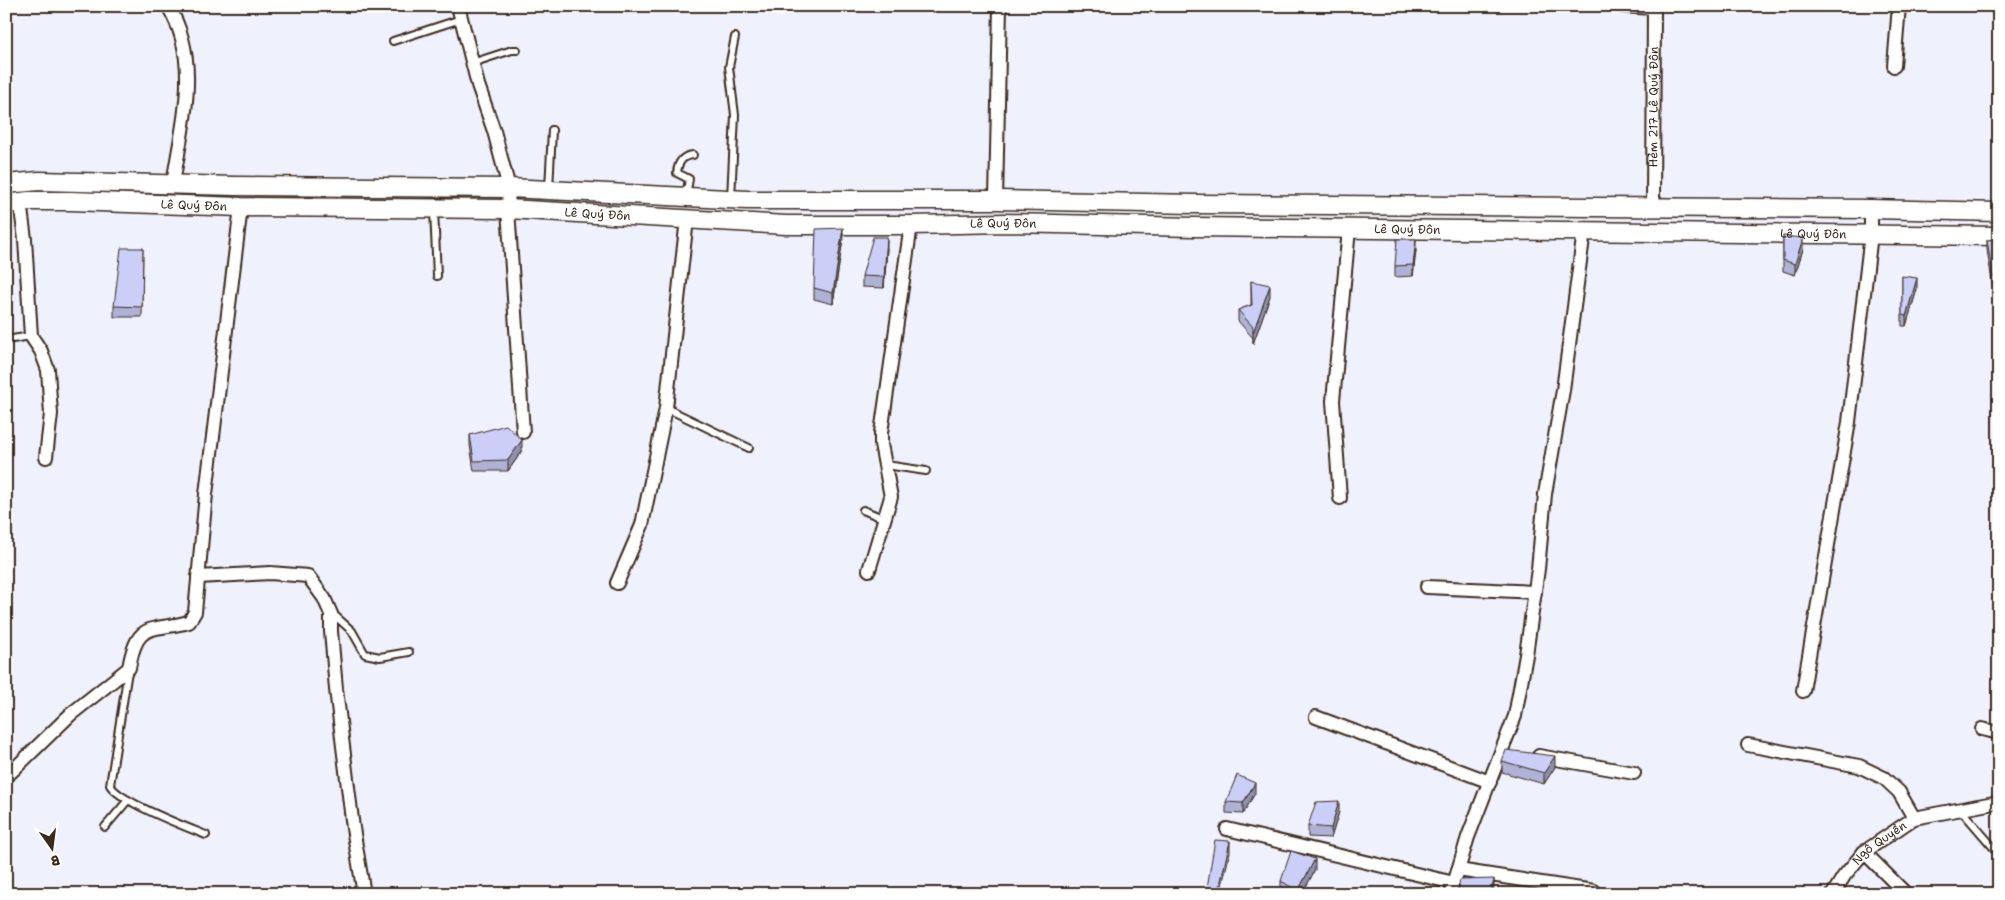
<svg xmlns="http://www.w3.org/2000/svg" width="2005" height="900" font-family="'Shantell Sans',sans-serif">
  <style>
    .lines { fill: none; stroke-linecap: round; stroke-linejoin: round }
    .lane-casing { stroke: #3b2a1e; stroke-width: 10 }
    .street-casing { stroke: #3b2a1e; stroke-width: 16 }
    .secondary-casing { stroke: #3b2a1e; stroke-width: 21 }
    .lane { stroke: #fff; stroke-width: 6 }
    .street { stroke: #fff; stroke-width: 12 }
    .secondary { stroke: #fff; stroke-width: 18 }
    .wall { fill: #afb2d5; stroke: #3b2a1e }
    .shaded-wall { fill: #8e91ae; stroke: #3b2a1e }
    .building { fill: #cbcff8; stroke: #3b2a1e }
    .labels { text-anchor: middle; stroke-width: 4.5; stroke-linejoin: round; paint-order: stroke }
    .street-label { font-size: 12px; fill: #3b2a1e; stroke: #fff }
  </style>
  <rect width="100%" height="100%" fill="#eff1fd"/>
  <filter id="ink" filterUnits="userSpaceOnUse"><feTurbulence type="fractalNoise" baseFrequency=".02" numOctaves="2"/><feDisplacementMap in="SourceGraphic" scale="10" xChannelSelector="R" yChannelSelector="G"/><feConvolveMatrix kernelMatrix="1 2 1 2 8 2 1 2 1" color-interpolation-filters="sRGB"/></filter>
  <g filter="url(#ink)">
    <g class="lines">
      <g class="lane-casing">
        <g id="lane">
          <path d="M393 41 461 19"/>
          <path d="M472 63 512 50H517"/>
          <path d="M549 189 552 130"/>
          <path d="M686 196 689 179 677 173C678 162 682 156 693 155"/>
          <path d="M731 198 735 115 729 67 735 37"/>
          <path d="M434 210 437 276"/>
          <path d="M6 340 31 336"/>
          <path d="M666 408 749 448"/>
          <path d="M886 465 926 471"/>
          <path d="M863 510 885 519"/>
          <path d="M332 613 352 631 365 654 380 657 409 652"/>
          <path d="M128 671 110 785C118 801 186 827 206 835"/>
          <path d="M1961 810 1999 854"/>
          <path d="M105 827 128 800"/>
        </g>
      </g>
      <g class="street-casing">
        <g id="street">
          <path d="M168 6C202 61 182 124 173 184"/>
          <path d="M458 6 478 85 494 131 509 188 508 209 523 432"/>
          <path d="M1621 6 1654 8"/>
          <path d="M1894 66 1899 6"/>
          <path d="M996 200 1000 6"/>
          <path d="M20 202 25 239 31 336 41 351 48 370 51 414 46 457"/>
          <path id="s1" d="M1653 208 1654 6"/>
          <path d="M1340 498 1333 401 1349 229"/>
          <path d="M869 570 891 497 881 444V433L911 225"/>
          <path d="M198 577 270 573 308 576 324 598 331 614V631L336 689 353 828 364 894"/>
          <path d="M617 583 642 525 666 408 687 219"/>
          <path d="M1427 587 1535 592"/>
          <path d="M1803 691 1849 422 1871 234V209"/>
          <path d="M1316 717 1490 782"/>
          <path d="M1982 729 1999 733"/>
          <path d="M1748 745 1859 766 1884 778 1899 792 1914 818"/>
          <path d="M1539 756 1634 773"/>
          <path d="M6 777 71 714 129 668C137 620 151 632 189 622L195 612 206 494 241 207"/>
          <path d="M1227 829 1454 883"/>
          <path d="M1864 852 1906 894"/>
          <path d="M1458 870 1594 891"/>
          <path d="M1451 894 1468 837 1515 716 1526 655 1538 569 1545 494 1563 390 1584 231"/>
          <path id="s2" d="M1833 894 1844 876 1864 852 1914 818 1999 802"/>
        </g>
      </g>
      <g class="secondary-casing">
        <g id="secondary">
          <path d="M6 184 39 181 235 186 509 188 747 200H996L1194 204 1871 209 1999 212"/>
          <path id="s3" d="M6 204 29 201H71L241 207 508 209 786 225H911L1005 223 1194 227 1999 236"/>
        </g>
      </g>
      <use href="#lane" class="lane"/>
      <use href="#street" class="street"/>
      <use href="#secondary" class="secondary"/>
    </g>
    <g class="wall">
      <path d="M1783 236 1803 249 1795 275 1783 271Z"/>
      <path d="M843 239 833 304 814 299V288Z"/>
      <path d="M1999 239V287L1993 288 1987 250V240Z"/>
      <path d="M6 242 9 281V292H6Z"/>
      <path d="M143 248 142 317H114V306Z"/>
      <path d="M887 248 884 288 862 287V276Z"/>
      <path d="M1416 250 1413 276 1395 277V266Z"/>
      <path d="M1902 276 1917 289 1906 326H1902Z"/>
      <path d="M1251 281 1270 296 1253 344V338L1238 321V310L1251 305Z"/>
      <path d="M470 435 522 451 508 471H474L470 445Z"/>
      <path d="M1502 761 1555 767 1544 784 1502 772Z"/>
      <path d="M1255 793 1243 814 1226 813V802Z"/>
      <path d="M1339 812 1331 838 1308 837V826Z"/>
      <path d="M1315 870 1302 894H1283L1281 892V881Z"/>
    </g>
    <g class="shaded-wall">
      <path d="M843 228V239L833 304V293Z"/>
      <path d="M887 237V248L884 288V277Z"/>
      <path d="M1803 238V249L1795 275V264Z"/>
      <path d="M1416 239V250L1413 276V265Z"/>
      <path d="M1917 278V289L1906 326V316Z"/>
      <path d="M1270 285V296L1253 344V333Z"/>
      <path d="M522 440V451L508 471V460Z"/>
      <path d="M1555 756V767L1544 784V773Z"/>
      <path d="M1255 783V793L1243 814V803Z"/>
      <path d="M1339 801V812L1331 838V828Z"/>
      <path d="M1230 841V852L1220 894H1218Z"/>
      <path d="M1315 859V870L1302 894H1298V891Z"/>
      <path d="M1494 879V890L1493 894H1491Z"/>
    </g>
    <g class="building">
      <path d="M843 228 833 293 814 288 816 229Z"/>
      <path d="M1783 236 1803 238 1795 264 1783 260Z"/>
      <path d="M873 237H887L884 277 862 276Z"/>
      <path d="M1397 239H1416L1413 265 1395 266Z"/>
      <path d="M1999 239V276L1993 277 1987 240Z"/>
      <path d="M6 242 9 281H6Z"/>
      <path d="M121 248H143L142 307 114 306Z"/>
      <path d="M1902 276 1917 278 1906 316 1902 315Z"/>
      <path d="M1251 281 1270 285 1253 333V327L1238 310 1252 305Z"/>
      <path d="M506 425 522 440 508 460 474 461 470 435Z"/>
      <path d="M1506 750 1555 756 1544 773 1502 761Z"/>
      <path d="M1237 775 1255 783 1243 803 1226 802Z"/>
      <path d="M1339 801 1331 828 1308 826 1316 802Z"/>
      <path d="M1215 840 1230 841 1218 894H1206Z"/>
      <path d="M1291 851 1315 859 1298 891 1281 881Z"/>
      <path d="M1494 879 1491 894H1457L1460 880Z"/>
    </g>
  </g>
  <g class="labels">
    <g class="street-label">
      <text dy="4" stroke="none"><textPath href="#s1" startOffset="101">Hẻm 217 Lê Quý Đôn</textPath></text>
      <text dy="4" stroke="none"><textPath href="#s3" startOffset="188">Lê Quý Đôn</textPath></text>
      <text dy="4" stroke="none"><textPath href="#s3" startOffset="592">Lê Quý Đôn</textPath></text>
      <text dy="4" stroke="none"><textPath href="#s3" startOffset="998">Lê Quý Đôn</textPath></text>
      <text dy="4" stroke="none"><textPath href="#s3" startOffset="1402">Lê Quý Đôn</textPath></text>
      <text dy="4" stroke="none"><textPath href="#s3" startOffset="1808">Lê Quý Đôn</textPath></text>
      <text dy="4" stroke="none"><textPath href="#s2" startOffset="70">Ngô Quyền</textPath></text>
    </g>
  </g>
  <rect width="2005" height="900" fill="none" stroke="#fff" stroke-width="25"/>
  <rect x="12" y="12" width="1980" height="875" fill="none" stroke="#3b2a1e" stroke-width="2" filter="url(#ink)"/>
  <g transform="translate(52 848) rotate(166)" stroke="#ffffff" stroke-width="4" paint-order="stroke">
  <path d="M0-4L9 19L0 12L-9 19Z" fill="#3b2a1e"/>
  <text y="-8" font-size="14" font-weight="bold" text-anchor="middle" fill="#3b2a1e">B</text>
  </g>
</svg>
